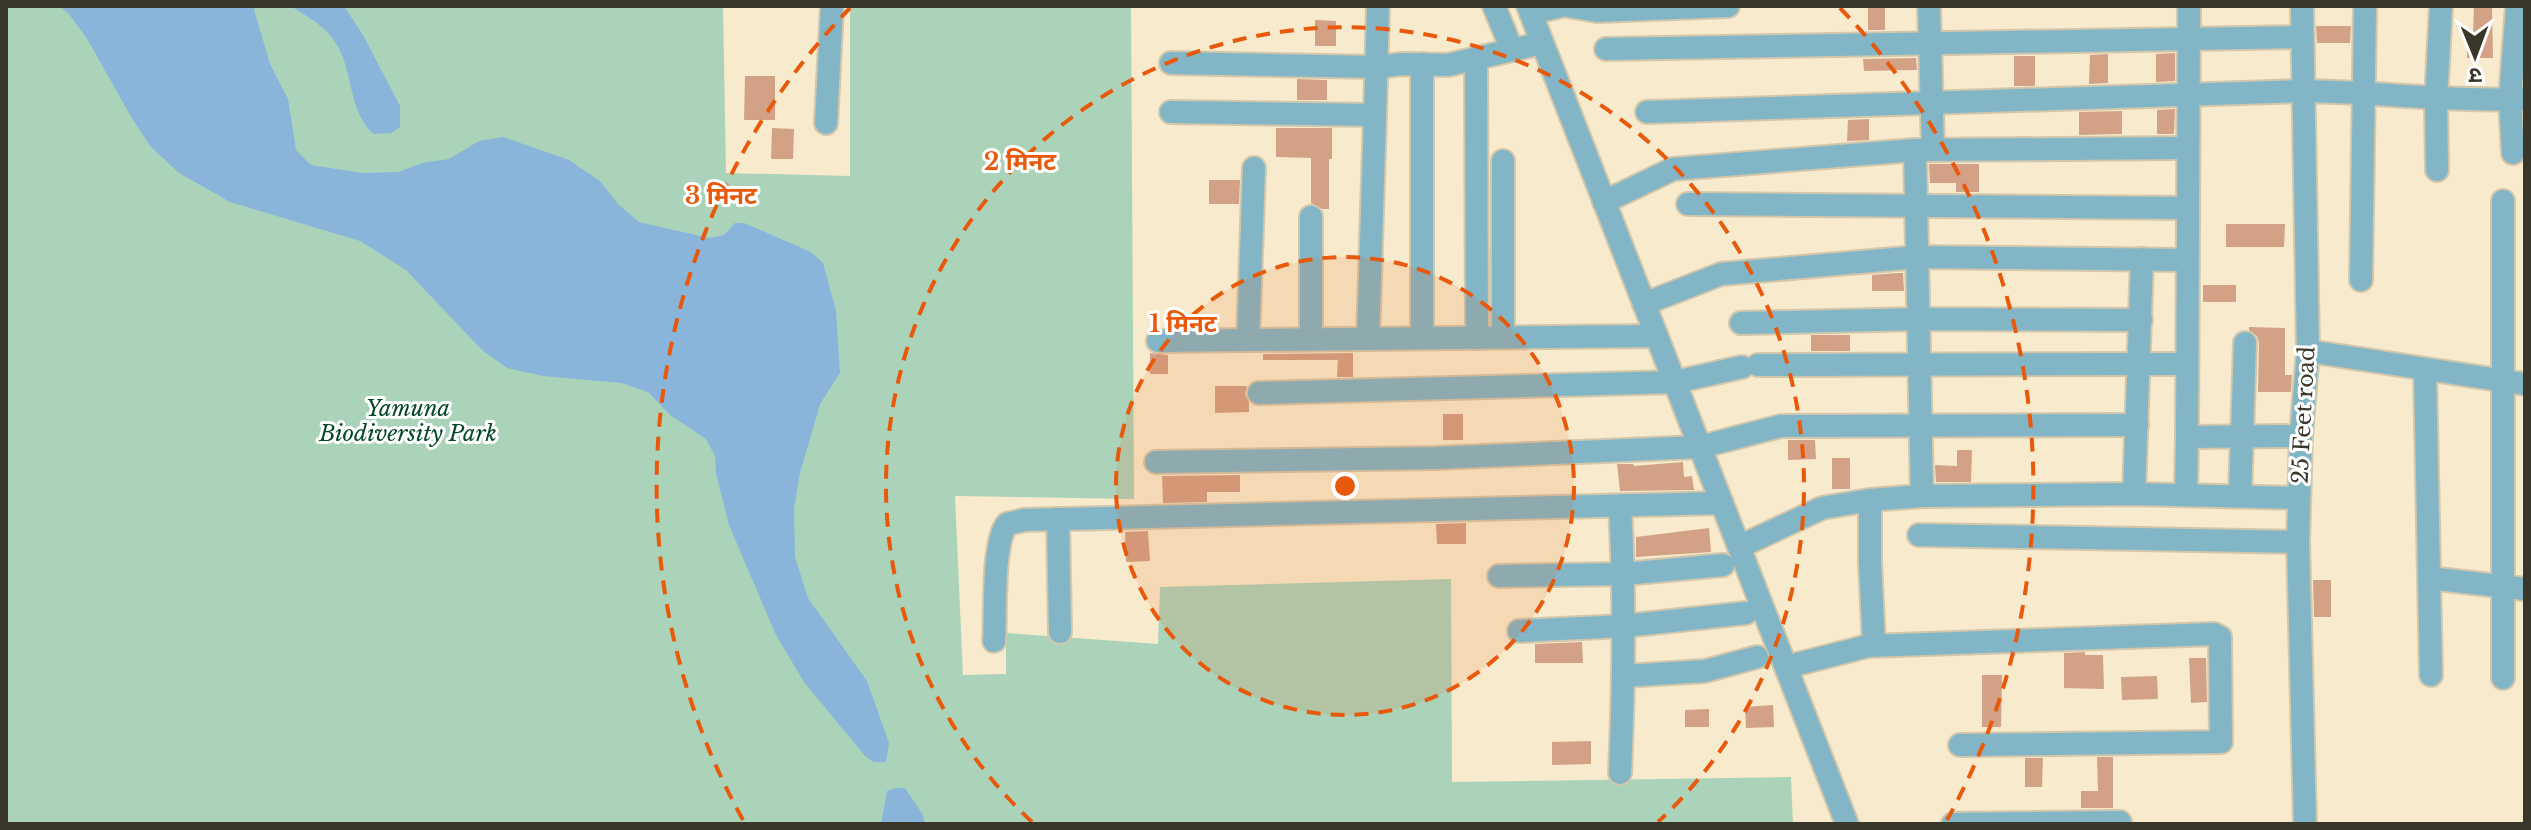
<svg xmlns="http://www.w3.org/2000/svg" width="2531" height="830" font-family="'Libre Baskerville','Noto Sans Devanagari',serif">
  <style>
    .green { fill: #abd3b9 }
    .water { fill: #89b5da }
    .building { fill: #d3a186 }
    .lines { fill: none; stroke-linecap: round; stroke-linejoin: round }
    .minor-casing { stroke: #d2c7ac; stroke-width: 26 }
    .tertiary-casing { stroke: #d2c7ac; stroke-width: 26 }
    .minor { stroke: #82b6c6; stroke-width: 22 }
    .tertiary { stroke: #82b6c6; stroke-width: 22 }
    .ring { fill: none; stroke: #e8590c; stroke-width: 4; stroke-dasharray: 14 10 }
    .labels { text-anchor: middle; stroke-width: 6; stroke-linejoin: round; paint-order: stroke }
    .park-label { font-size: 22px; font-style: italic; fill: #054728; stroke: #fff }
    .street-label { font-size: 22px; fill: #3b362a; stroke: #fff }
    .centre { fill: #e8590c; stroke: #fff; stroke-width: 4 }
    .ring-label { font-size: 24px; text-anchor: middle; font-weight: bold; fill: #e8590c; stroke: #fff; stroke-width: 6; stroke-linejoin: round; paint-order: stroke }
  </style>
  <rect width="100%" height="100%" fill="#f8ebcd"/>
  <path class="green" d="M6 6H723L726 173 850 176V6H1131L1134 499 955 496 963 675 1006 674V633L1158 644 1160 587 1451 579 1452 782 1791 777 1793 824H6Z"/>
  <g class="water">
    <path d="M59 6H256L254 10 270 64 288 99 296 150 311 165 362 173 398 172 422 163 449 159 479 141 503 137 569 160 600 181 618 204 639 222 709 238 724 235 735 223H744L811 252 823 263 836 311 840 373 820 404 800 473 794 509 795 557 808 598 867 681 889 743 886 762H874L865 756 804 682 776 635 729 525 716 474 715 456 706 439 670 415 648 392 621 383 543 376 507 368 482 350 406 270 360 241 230 202 179 173 151 147 133 120 86 37 68 13Z"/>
    <path d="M291 6H344L363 35 400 106V127L391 133 373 134C348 109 354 76 338 47 328 27 309 18 291 6Z"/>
    <path d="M896 788H905L923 815 925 824H881L887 791Z"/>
  </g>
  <g class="building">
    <rect x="1868" y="6" width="17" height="24"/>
    <path d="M2474 6H2492L2493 58H2467V35H2473Z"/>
    <path d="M1315 20 1336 21V46H1315Z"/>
    <path d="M2316 26H2351L2350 43H2317Z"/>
    <path d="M2175 53V81L2156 82V54Z"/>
    <path d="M2108 54V83L2089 84 2090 55Z"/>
    <rect x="2014" y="56" width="21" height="30"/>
    <path d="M1916 58 1917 70 1864 71 1863 59Z"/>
    <path d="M745 76H775V120H744Z"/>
    <path d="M1297 79 1327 80V100H1297Z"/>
    <path d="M2175 109 2174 134H2157V110Z"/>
    <path d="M2122 111V134L2079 135V112Z"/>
    <path d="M1869 119V140L1847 141 1848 120Z"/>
    <path d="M772 128 794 129 793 159H771Z"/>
    <path d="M1276 128H1332V159H1329V209H1322L1311 203V158L1276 157Z"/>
    <path d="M1929 164H1979V192H1956V183H1930Z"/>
    <path d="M1209 180H1240L1239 204H1209Z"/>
    <path d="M2226 224H2285L2284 247H2226Z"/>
    <path d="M1898 273H1903L1904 291H1872V275Z"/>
    <rect x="2203" y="285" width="33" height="17"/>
    <path d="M2249 327 2285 328V375H2292L2291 392H2258L2259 343 2257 336 2249 330Z"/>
    <rect x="1811" y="335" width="39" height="16"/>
    <path d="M1150 353 1168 355V374H1150Z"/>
    <path d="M1353 353V377H1337L1338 360H1263V354Z"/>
    <path d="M1215 386H1247L1245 394 1249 402V412L1215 413Z"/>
    <rect x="1443" y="414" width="20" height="26"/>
    <path d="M1788 440H1815L1816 459 1788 460Z"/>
    <path d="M1957 450H1972L1971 482H1936L1935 465 1957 466Z"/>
    <rect x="1832" y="458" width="18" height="31"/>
    <path d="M1683 462 1684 477 1692 476 1694 490 1620 491 1617 464H1633L1634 466Z"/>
    <path d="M1240 475V492H1207V502L1163 503 1162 476Z"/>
    <path d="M1466 523V544H1437L1436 524Z"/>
    <path d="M1709 528 1711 552 1636 557V537Z"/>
    <path d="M1148 531 1150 561 1126 562 1125 532Z"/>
    <path d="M2313 580H2331V617H2314Z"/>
    <path d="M1582 642 1583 663H1535V644Z"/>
    <path d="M2085 652V655H2103L2104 689 2064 688V653Z"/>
    <path d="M2189 658H2206L2207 702 2191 703Z"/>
    <path d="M1982 675H2002L2001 727H1982Z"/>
    <path d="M2157 676 2158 699 2122 700 2121 677Z"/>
    <path d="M1773 705 1774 727 1746 728 1745 707Z"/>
    <path d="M1709 709V727H1685V710Z"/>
    <path d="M1591 741V764L1552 765V742Z"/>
    <path d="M2097 757H2113V808H2081V791H2098Z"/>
    <path d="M2025 758H2043L2042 787H2025Z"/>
  </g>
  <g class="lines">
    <g class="minor-casing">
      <g id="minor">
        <path d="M1494 6 1512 50"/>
        <path d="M1568 6 1597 11 1728 6"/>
        <path d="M1929 6 1933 150"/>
        <path d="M1531 13 1561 6"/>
        <path d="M1606 49 2302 37"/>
        <path d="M1476 58 1477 338"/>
        <path d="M1171 63 1376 67 1403 64 1448 65 1542 43"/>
        <path d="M1171 112 1375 115 1378 6"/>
        <path d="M1647 112 2303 91C2377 92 2451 102 2525 99"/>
        <path d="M826 123 832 6"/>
        <path d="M1915 150 1922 496"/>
        <path d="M2513 153 2510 100 2517 6"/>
        <path d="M2437 170 2436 99 2441 6"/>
        <path d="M2503 201V678"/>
        <path d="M1604 202 1673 169 1915 150 2187 148"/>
        <path d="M1688 204 2187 208"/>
        <path d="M1311 217V339"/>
        <path d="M2361 280 2365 6"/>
        <path d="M1644 304 1721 274 1918 257 2186 260"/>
        <path d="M1741 323 1919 319 2141 320"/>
        <path d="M1503 337V161"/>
        <path d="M1422 338V64"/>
        <path d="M1368 339 1375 115"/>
        <path d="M1248 340 1254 168"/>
        <path d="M1158 341 1656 336"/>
        <path d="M2308 351 2525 384"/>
        <path d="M1758 365 2187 364"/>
        <path d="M2425 371 2431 675"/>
        <path d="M1259 393 1675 382 1742 367"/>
        <path d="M2187 437 2189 6"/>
        <path d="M1156 462 1435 458 1700 447 1781 426 2137 425"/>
        <path d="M2134 494 2142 259"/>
        <path d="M2186 495 2187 437 2301 436"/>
        <path d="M2240 496 2245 343"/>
        <path d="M1870 500V562L1874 645"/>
        <path d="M1620 506C1625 595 1624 683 1620 773"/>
        <path d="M1058 519 1060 632"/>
        <path d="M1919 535 2298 542"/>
        <path d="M1739 547 1822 508 1870 500 1922 496 2134 494 2298 498"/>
        <path d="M1499 576 1624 574 1723 565"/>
        <path d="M2429 578 2525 589"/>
        <path d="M1519 631 1624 626 1746 613"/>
        <path d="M994 641C996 613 992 544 1007 524L1024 520 1722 503"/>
        <path d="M1786 667 1868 646 2214 634 2220 637 2221 742 1960 745"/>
        <path d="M1624 676 1705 671 1757 657"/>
        <path d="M1953 824 2120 822"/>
      </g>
    </g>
    <g class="tertiary-casing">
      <g id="tertiary">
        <path d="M1528 6 1847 824"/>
        <path d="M2302 6 2308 351 2301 436 2298 542 2305 824"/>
      </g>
    </g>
    <use href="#minor" class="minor"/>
    <use href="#tertiary" class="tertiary"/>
  </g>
  <circle cx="1345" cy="486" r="229" fill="#e8590c" fill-opacity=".12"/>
  <g class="ring">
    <circle cx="1345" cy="486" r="229"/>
    <path d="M1032 822A459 459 0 1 1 1658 822"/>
    <path d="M743 820A688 688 0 0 1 850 8M1840 8A688 688 0 0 1 1947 820"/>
  </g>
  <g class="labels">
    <g class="park-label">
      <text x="408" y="416">Yamuna<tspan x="408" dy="25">Biodiversity Park</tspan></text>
    </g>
    <g class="street-label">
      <text transform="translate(2303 415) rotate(-87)" y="8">25 Feet road</text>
    </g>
  </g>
  <circle cx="1345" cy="486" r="12" class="centre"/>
  <g class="ring-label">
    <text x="1020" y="170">2 मिनट</text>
    <text x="721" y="204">3 मिनट</text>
    <text x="1183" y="332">1 मिनट</text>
  </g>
  <rect width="2531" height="830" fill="none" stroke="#3b362a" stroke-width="16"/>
  <g transform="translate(2475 56) rotate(179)" stroke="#ffffff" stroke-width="6" paint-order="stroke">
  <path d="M0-6L14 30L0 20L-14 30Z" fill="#3b362a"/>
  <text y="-12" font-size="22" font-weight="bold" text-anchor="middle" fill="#3b362a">उ</text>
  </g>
</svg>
